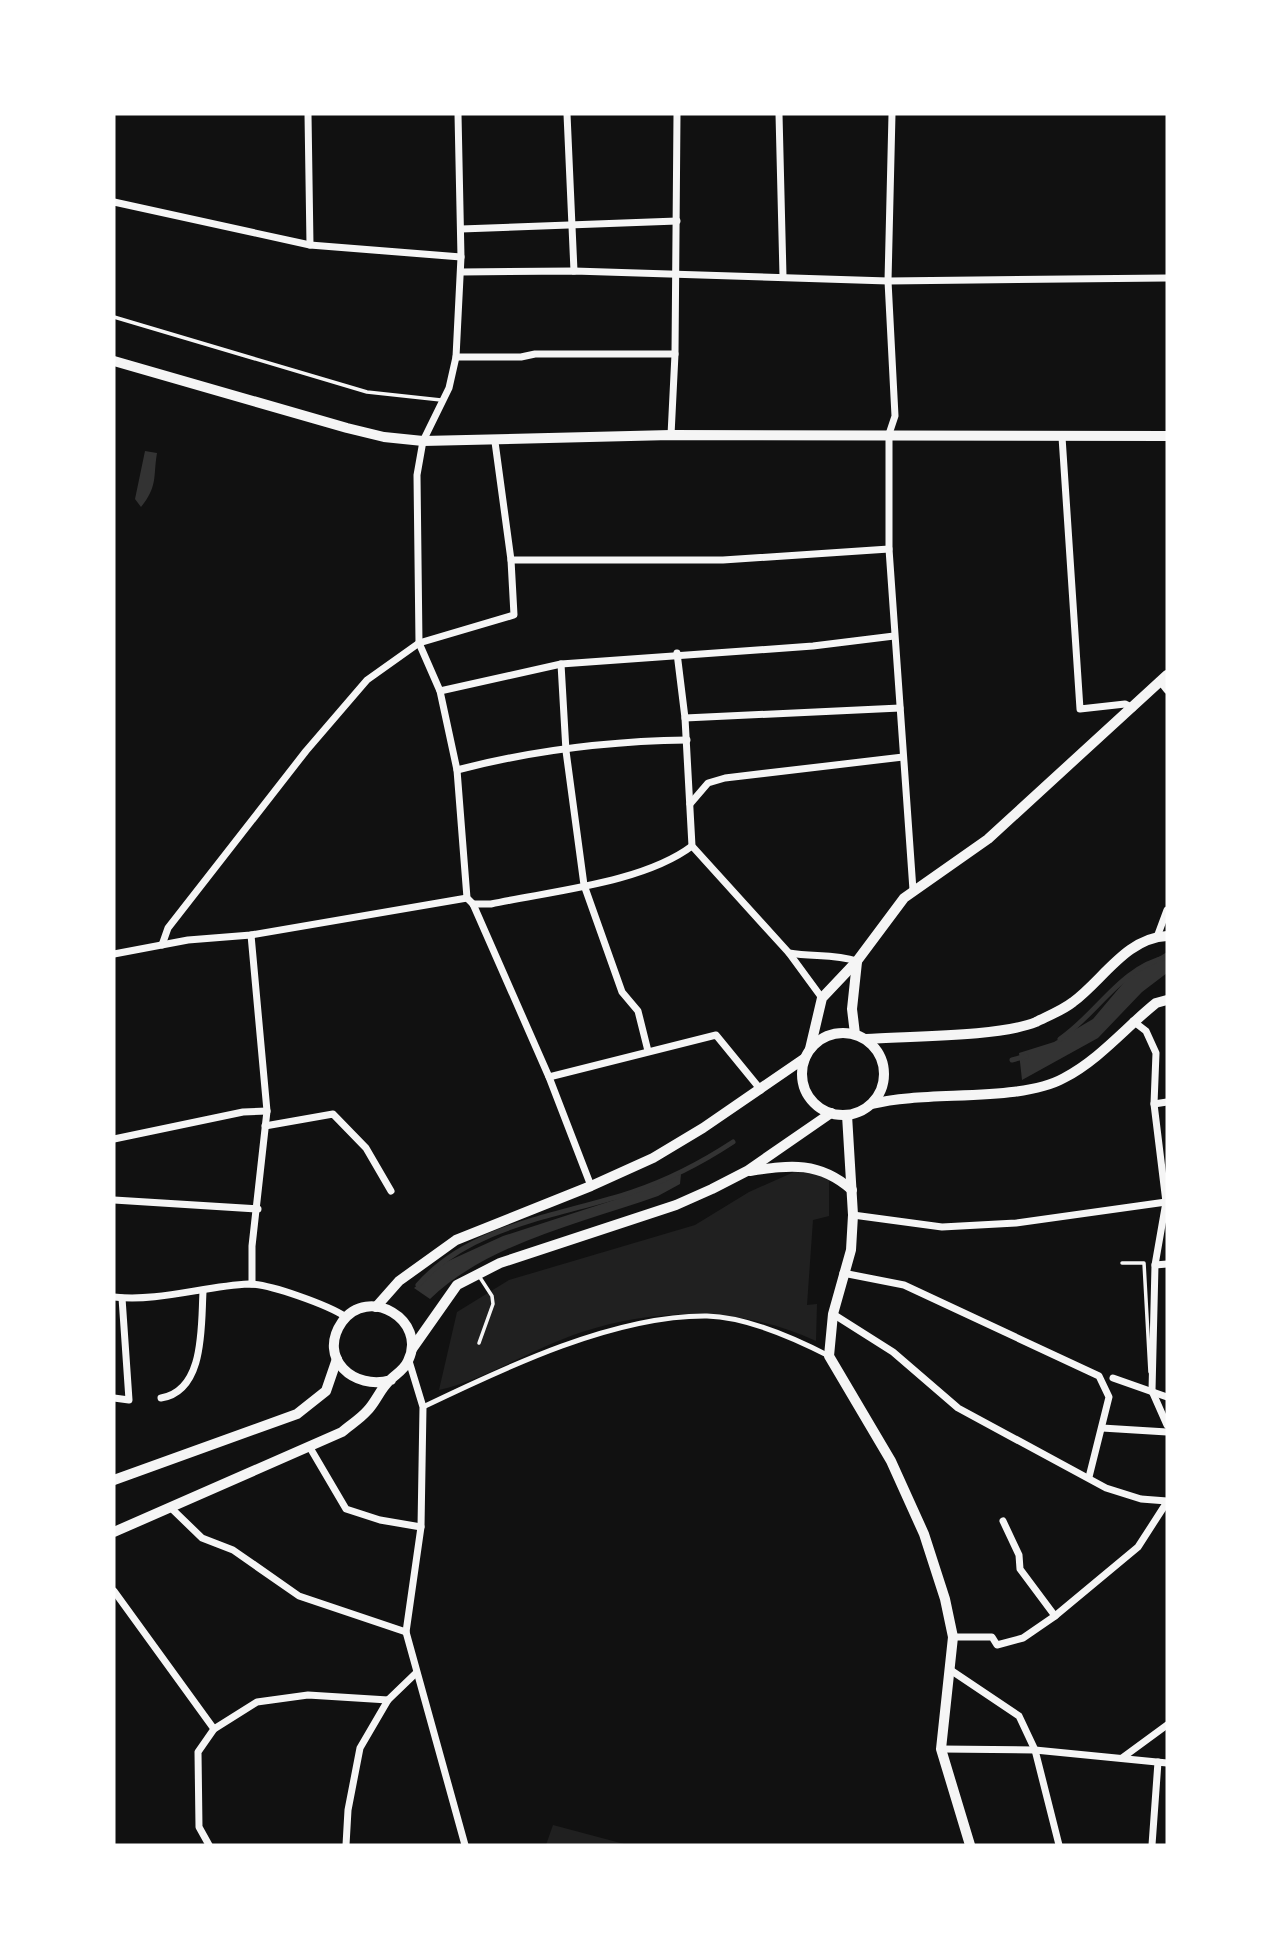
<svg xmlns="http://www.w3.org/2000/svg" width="1281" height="1959" font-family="'Crimson Pro',serif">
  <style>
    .green { fill: #202020 }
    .water { fill: #333 }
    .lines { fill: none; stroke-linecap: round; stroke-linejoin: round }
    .stream { stroke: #333; stroke-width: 5 }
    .service { stroke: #f5f5f5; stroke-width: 3.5 }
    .pedestrian { stroke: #f5f5f5; stroke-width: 5 }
    .minor { stroke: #f5f5f5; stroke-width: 7 }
    .tertiary { stroke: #f5f5f5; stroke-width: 10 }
    .secondary { stroke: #f5f5f5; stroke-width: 10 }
  </style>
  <rect width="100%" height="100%" fill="#111"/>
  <g class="green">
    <path d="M794 1172 829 1174V1216L813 1220 807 1305 817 1304 816 1341C743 1307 659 1307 582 1332 533 1348 489 1378 439 1390L457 1312 509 1280 695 1225 749 1192Z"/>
    <path d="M553 1825 628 1845H546Z"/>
  </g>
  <g class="water">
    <path d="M145 451 157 453C153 477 158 486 141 507L135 499Z"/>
    <path d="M1167 952V973L1142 992 1098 1038 1022 1080 1019 1053 1054 1042 1093 1019 1131 974Z"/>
    <path d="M681 1174 680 1184 658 1196C582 1223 488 1243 430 1299L414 1288 446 1262 503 1236 614 1200Z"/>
  </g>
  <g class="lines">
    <g class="stream">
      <path d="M1060 1039C1098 1013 1120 968 1167 957"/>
      <path d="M1012 1060 1026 1056"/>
      <path d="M418 1285C470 1225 559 1216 632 1192 668 1180 701 1163 733 1142"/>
    </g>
    <g class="service">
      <path d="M114 317 367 392 441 400"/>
      <path d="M1122 1263H1144L1150 1372"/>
      <path d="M479 1343 493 1304 492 1296 479 1276"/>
    </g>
    <path class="pedestrian" d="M423 1407C506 1367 615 1315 707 1316 747 1317 794 1338 829 1356"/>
    <g class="minor">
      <path d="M308 114 310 245"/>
      <path d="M458 114 461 257 456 357 449 388 423 441 417 475 419 643 440 691 457 770 467 898 473 904 549 1077 591 1186"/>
      <path d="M567 114 574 271"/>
      <path d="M779 114 783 276"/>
      <path d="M892 114 888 281 895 416 889 434V549L913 890"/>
      <path d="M114 202 310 245 461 257"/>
      <path d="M461 229 677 221"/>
      <path d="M461 272 574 271 888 281 1167 278"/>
      <path d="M456 357H521L535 354H675"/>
      <path d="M671 435 675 354 677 114"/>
      <path d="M1062 437 1080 709 1125 704 1133 708"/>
      <path d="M511 560H723L889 549"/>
      <path d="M677 653 685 718 692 846 789 953C813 957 834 954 857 961"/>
      <path d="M561 664 566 751 584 885 622 992 638 1011 648 1051"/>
      <path d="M1160 681 1167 690"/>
      <path d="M440 691 561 664 813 646 894 636"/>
      <path d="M685 718 900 708"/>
      <path d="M457 770C530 751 611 741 687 740"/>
      <path d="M690 804 708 783 725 778 903 757"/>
      <path d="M473 904H491C551 891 643 883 692 846"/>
      <path d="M251 935 267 1111 252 1246V1284"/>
      <path d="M1157 937 1167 910"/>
      <path d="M162 945 168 928 306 751 367 680 419 643 514 615 511 560 495 442"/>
      <path d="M789 953 822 998"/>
      <path d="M114 954 188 940 251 935 467 898"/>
      <path d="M1133 1021 1146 1031 1156 1053 1154 1104 1166 1202 1155 1265 1152 1391 1167 1425"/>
      <path d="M549 1077 716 1035 761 1090"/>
      <path d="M1154 1104 1167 1102"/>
      <path d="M265 1126 333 1114 366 1148 391 1191"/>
      <path d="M114 1139 243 1112 267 1111"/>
      <path d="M114 1200 258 1209"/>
      <path d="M853 1215 942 1227 1016 1223 1166 1202"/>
      <path d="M1155 1265 1167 1264"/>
      <path d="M843 1273 904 1285 1099 1376 1109 1397 1089 1477"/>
      <path d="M114 1297C159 1302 204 1286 249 1284 270 1284 328 1305 346 1317"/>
      <path d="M833 1314 893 1352 958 1408 1106 1488 1141 1499 1167 1501"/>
      <path d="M409 1361 423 1407 421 1527 406 1632 465 1845"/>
      <path d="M1113 1378 1167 1397"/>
      <path d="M114 1398 129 1400 122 1298"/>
      <path d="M161 1398C205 1391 201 1326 203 1292"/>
      <path d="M1102 1428 1167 1432"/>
      <path d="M309 1446 346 1509 380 1520 421 1527"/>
      <path d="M170 1507 202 1538 233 1550 299 1596 406 1632"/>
      <path d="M1003 1521 1019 1555 1020 1569 1055 1616"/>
      <path d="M114 1591 214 1729"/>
      <path d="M953 1637H992L997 1645 1023 1638 1055 1616 1138 1547 1167 1502"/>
      <path d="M949 1669 1019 1716 1035 1750 1059 1845"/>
      <path d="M941 1749 1035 1750 1167 1763"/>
      <path d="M1122 1758 1167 1725"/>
      <path d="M209 1845 199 1827 198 1752 214 1729 257 1702 308 1695 388 1700 415 1674"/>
      <path d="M346 1845 348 1810 360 1748 388 1700"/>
      <path d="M1152 1845 1158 1762"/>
    </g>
    <g class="tertiary">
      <path d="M114 361 347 428 384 437 423 441 671 435 1167 436"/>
      <path d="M855 1034 852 1009 857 962"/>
      <path d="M810 1049 822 998 857 961 904 898 988 839 1167 675"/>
      <path d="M847 1115 853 1215 851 1250 833 1314 829 1356 891 1461 924 1534 945 1599 953 1637 941 1749 970 1845"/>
    </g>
    <g class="secondary">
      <circle cx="843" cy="1074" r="41"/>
      <path d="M866 1039C908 1036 1000 1037 1036 1022 1048 1016 1063 1010 1073 1002 1103 980 1126 938 1167 936"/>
      <path d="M872 1104C926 1090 1019 1103 1064 1078 1100 1059 1125 1028 1156 1003L1167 1000"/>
      <path d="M750 1171C791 1165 819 1161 852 1190"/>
      <path d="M376 1307 399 1281 456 1240 591 1186 653 1158 703 1128 805 1058"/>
      <path d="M412 1349 457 1285 500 1263 676 1205 712 1189 747 1171 831 1113"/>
      <path d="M114 1480 297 1414 326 1391 337 1359"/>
      <path d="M114 1532 342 1432C350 1425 360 1419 367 1411 376 1402 380 1389 390 1380 396 1374 404 1370 408 1361 428 1320 368 1285 342 1322 317 1358 354 1391 391 1380"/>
    </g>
  </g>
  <rect width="1281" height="1959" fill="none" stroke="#ffffff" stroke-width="231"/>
</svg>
